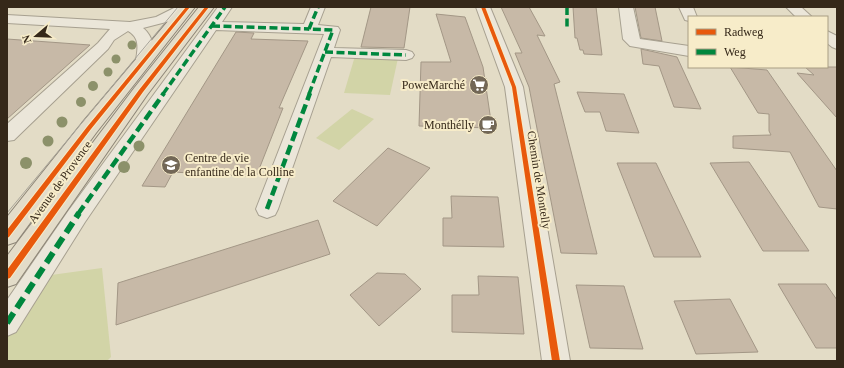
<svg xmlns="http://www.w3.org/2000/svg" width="844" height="368" font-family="Georgia,serif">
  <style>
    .green { fill: #d2d4a7 }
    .building { fill: #c7b9a7; stroke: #a39786 }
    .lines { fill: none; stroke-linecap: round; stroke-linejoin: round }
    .minor-casing { stroke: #a7a090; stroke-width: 2 }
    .major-casing { stroke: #8d8577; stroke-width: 2 }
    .minor { fill: #ebe6d9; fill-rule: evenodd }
    .major { fill: #e3dcc9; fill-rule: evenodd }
    .tram { stroke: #a9a59a; stroke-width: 1 }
    .quiet-far2 { stroke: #00873e; stroke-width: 3.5; stroke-dasharray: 8 3.5; stroke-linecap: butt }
    .quiet-far1 { stroke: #00873e; stroke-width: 4.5; stroke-dasharray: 10 4.5; stroke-linecap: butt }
    .quiet { stroke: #00873e; stroke-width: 6; stroke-dasharray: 12 6; stroke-linecap: butt }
    .cycleway-casing { stroke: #f7ecc9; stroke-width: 2 }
    .cycleway { fill: #e8590c; fill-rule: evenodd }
    .tree { fill: #8c916a }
    .labels { text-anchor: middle; stroke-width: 4; stroke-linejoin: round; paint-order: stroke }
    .poi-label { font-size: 12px; fill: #352819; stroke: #f7ecc9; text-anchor: end }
    .street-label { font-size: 12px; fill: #352819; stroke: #f7ecc9 }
  </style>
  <rect width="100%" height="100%" fill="#e3dcc6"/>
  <g class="green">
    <path d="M355 56 398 58 390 95 344 93Z"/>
    <path d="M352 109 374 119 339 150 316 138Z"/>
    <path d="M102 268 111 357 107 361H7V330L44 276Z"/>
  </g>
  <g class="building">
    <path d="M371 7H410L404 48 361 47Z"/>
    <path d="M501 7H529L545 36 537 35 560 82 554 84 597 254 561 253 529 87 515 53H522Z"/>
    <path d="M573 7H596L602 55 584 54 583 50H580L577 38H575Z"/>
    <path d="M635 7H655L662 41 641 38Z"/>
    <path d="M436 14 465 17 483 67 492 128 419 126 421 62H451Z"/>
    <path d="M236 32 254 33 251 39 308 41 279 108H283L256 177 173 172 165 187 142 186Z"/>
    <path d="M7 39 90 45 7 119Z"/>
    <path d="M641 49 677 57 701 109 674 107 659 66 643 64Z"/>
    <path d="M730 67 767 70 837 171V209L819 207 790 152 733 148V136L771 135 769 131V114L758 113Z"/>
    <path d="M805 67H837V118L797 73 814 75Z"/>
    <path d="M577 92 624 94 639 133 606 131 600 112H585Z"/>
    <path d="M388 148 430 168 377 226 333 201Z"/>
    <path d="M749 162 809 251H763L710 163Z"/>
    <path d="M617 163H656L701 257H654Z"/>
    <path d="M451 196 498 197 504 247 443 246V218H452Z"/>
    <path d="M318 220 330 254 116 325 118 283Z"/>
    <path d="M377 273 405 274 421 289 379 326 350 295Z"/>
    <path d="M478 276 518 277 524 334 452 332V295H479Z"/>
    <path d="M778 284H826L837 300V348H816Z"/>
    <path d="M576 285 624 286 643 349 590 348Z"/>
    <path d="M730 299 758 352 696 354 674 301Z"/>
  </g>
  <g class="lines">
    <g class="minor-casing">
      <g id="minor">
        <path d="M176 7H192L174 20 143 28C153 36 157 52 150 63L144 65 138 63 136 60C138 48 140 38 128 31L114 40 108 49 14 140 7 141V124L98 43 110 29 7 23V15L130 22 156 17Z"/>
        <path d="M218 7H232L222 22 304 24 311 7H325L318 25 338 27 340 30 334 48 406 50 412 52 414 55 412 58 406 60 331 57 278 209 275 215 267 218 259 215 256 209 324 34 216 30 85 222 16 332 7 336V300L69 210Z"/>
        <path d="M476 7H490L523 87 570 361H542L505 87Z"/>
        <path d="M619 7H633L640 39 689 46V56L630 46 623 39Z"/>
        <path d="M679 7H693L697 17H689V21L685 20Z"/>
        <path d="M786 7H801L812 17H796Z"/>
        <path d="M827 31 837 36V49L832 47 827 43Z"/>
      </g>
    </g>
    <g class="major-casing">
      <g id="major">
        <path d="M180 7H195L96 133 16 242 7 245V217L82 123Z"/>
        <path d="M199 7H214L147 95 16 284 7 287V256L135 87Z"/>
      </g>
    </g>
    <use href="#minor" class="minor"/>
    <use href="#major" class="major"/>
    <path class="tram" d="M7 213 178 7"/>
    <g class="quiet-far2">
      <path d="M567 7V27"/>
      <path d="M212 26 309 29"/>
      <path d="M325 52 406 55"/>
      <path d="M163 94 225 7"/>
      <path d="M309 94 333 30 309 29 318 7"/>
    </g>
    <g class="quiet-far1">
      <path d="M267 209 310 93"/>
      <path d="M78 214 164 93"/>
    </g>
    <path class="quiet" d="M7 323 79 213"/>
    <g class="cycleway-casing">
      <g id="cycleway">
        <path d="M186 7H190L91 129 9 237 7 238V230L87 127Z"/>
        <path d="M205 7H209L143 92 10 278 7 279V270L139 90Z"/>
        <path d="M481 7H485L516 87 560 361H552L512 87Z"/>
      </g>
    </g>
    <use href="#cycleway" class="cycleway"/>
  </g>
  <g class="tree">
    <circle cx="132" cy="45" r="4.5"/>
    <circle cx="116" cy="59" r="4.5"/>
    <circle cx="108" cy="72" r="4.5"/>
    <circle cx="93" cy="86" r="5"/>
    <circle cx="81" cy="102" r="5"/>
    <circle cx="62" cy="122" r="5.5"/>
    <circle cx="48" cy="141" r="5.5"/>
    <circle cx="139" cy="146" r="5.5"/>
    <circle cx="26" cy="163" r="6"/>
    <circle cx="124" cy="167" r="6"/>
  </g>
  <defs>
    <g id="supermarket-disc" transform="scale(1)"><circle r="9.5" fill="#726756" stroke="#f7ecc9"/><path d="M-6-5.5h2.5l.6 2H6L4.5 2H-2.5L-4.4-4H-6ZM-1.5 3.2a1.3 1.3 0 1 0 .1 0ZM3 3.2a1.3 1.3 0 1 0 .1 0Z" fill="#fff"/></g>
    <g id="cafe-disc" transform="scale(1)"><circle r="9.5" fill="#726756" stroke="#f7ecc9"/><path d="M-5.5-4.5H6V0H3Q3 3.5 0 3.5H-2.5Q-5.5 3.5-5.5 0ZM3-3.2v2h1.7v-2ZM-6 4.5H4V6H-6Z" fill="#fff"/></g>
    <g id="school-disc" transform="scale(1)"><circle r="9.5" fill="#726756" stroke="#f7ecc9"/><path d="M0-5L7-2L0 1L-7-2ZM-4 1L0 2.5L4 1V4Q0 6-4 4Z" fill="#fff"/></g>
  </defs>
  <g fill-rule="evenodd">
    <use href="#supermarket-disc" x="479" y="85"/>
    <use href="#cafe-disc" x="488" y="125"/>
    <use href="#school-disc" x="171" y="165"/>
  </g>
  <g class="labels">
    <g class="poi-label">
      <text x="465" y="89">PoweMarché</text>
      <text x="474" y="129">Monthélly</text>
      <text x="185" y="162" text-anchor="start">Centre de vie<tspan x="185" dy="14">enfantine de la Colline</tspan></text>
    </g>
    <g class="street-label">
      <text transform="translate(539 180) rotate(81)" y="4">Chemin de Montelly</text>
      <text transform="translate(60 182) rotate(-54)" y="4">Avenue de Provence</text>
    </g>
  </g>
  <rect width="844" height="368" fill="none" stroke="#352819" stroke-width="16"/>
  <rect x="688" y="16" width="140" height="52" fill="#f7ecc9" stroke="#a99e83"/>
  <rect x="696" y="29" width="20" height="6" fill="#e8590c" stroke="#a99e83"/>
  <text x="724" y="36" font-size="12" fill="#352819">Radweg</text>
  <rect x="696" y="49" width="20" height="6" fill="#00873e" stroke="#a99e83"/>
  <text x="724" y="56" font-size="12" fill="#352819">Weg</text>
  <g transform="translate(36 36) rotate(251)" stroke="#f7ecc9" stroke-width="3" paint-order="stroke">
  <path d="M0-3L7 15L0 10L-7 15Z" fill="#352819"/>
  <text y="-6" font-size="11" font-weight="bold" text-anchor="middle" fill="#352819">N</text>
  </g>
</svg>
